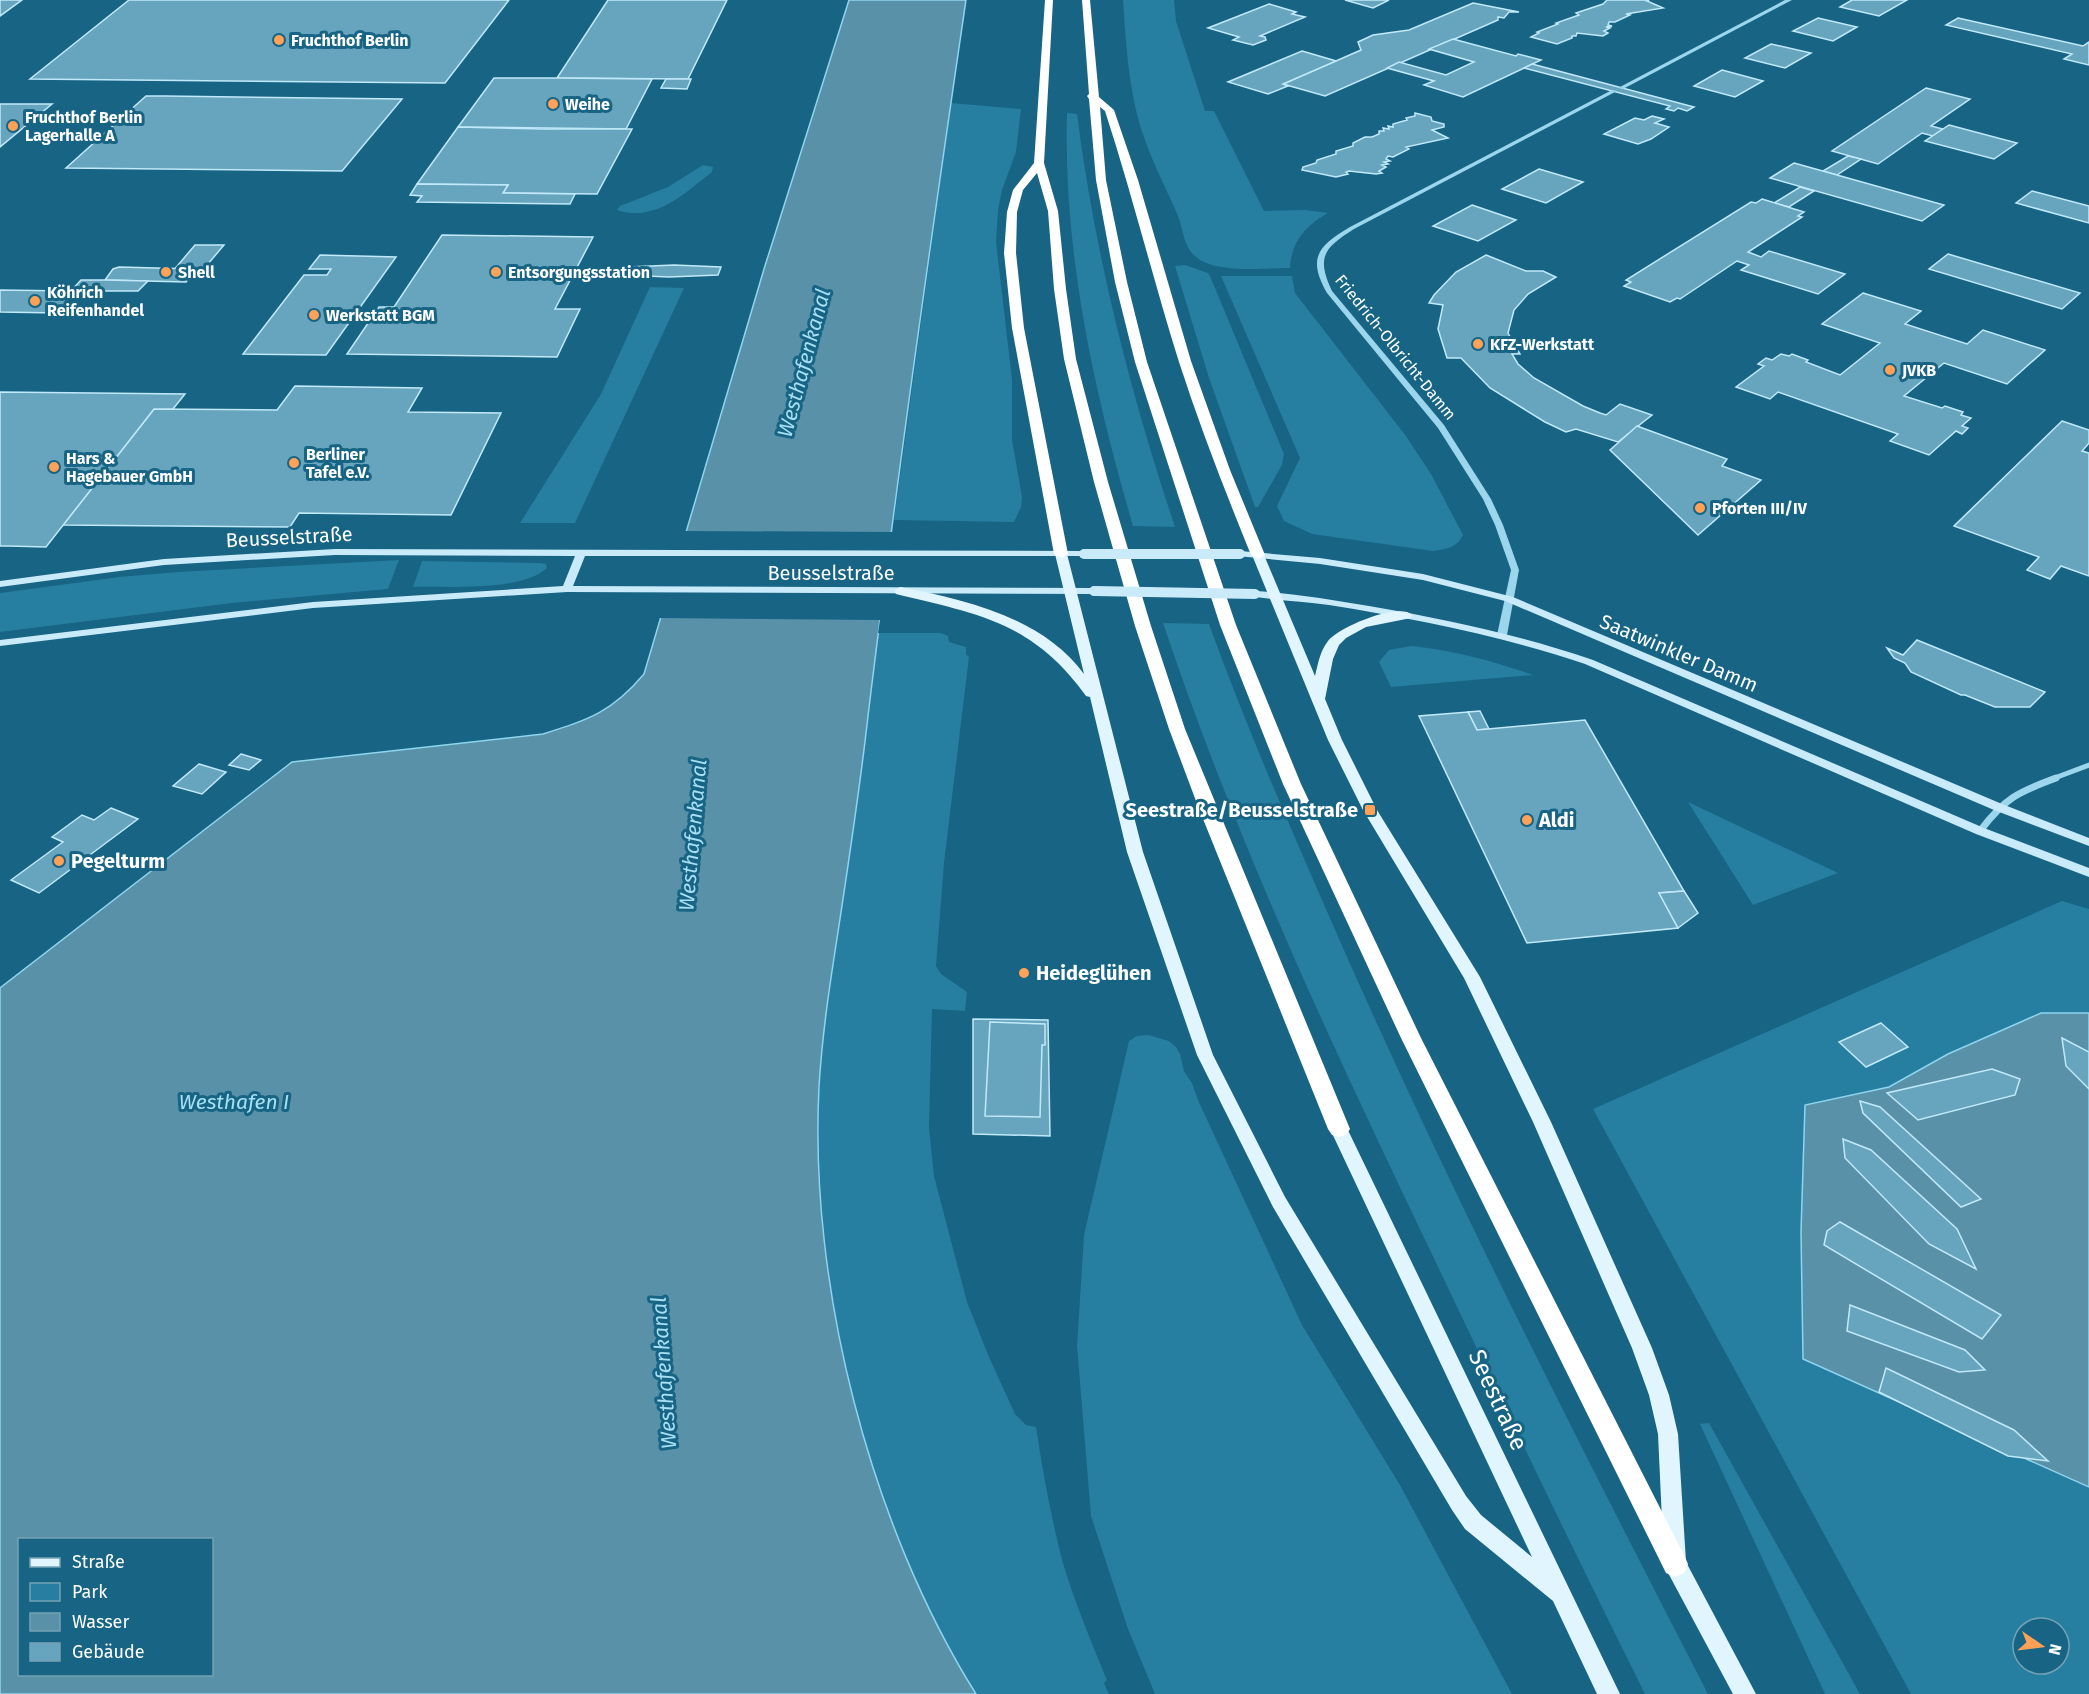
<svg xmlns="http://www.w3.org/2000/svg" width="2089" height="1694" font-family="'Fira Sans',sans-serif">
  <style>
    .green { fill: #267ea1; fill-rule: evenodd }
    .water { fill: #5991a8; stroke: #8ed5ef; stroke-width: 1.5; fill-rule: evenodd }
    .pier { fill: #176484 }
    .building { fill: #67a5be; stroke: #c1e9f9; stroke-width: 1.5 }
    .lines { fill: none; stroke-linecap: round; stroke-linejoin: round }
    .minor-far1 { stroke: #9cd6ec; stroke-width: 5 }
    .minor { stroke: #9cd6ec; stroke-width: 7 }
    .tertiary { fill: #9cd6ec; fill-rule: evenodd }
    .secondary { fill: #c8eaf9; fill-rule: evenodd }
    .primary { fill: #e1f5ff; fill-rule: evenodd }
    .motorway { fill: #fff; fill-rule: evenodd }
    .secondary-bridge { stroke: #c8eaf9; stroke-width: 10 }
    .poi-dot { fill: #ffa257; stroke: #176484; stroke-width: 2 }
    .labels { text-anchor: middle; stroke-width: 6; stroke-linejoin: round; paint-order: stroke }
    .far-poi-label { font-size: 16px; font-weight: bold; fill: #fff; stroke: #176484; text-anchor: start }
    .far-street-label { font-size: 16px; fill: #fff; stroke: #176484 }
    .street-label { font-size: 20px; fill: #fff; stroke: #176484 }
    .poi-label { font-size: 20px; font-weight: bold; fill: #fff; stroke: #176484; text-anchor: start }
    .water-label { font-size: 21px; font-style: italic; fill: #a7dff4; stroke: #176484 }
    .near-street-label { font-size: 24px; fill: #fff; stroke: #176484 }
  </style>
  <rect width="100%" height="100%" fill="#176484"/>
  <g class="green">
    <path d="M1123 0H1174L1176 21 1205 111H1214L1264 211 1305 210 1328 213C1306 225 1291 242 1290 268 1264 268 1216 274 1196 257 1184 248 1183 229 1178 216 1167 190 1154 166 1145 140 1129 97 1126 46 1123 0Z"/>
    <path d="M951 103 1021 109 1016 152 1002 190 998 210 996 242 1012 379V440L1022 497 1021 507 1014 522 894 520Z"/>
    <path d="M1067 113 1077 114C1095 255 1130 392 1175 527L1133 526C1094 392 1063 253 1067 113Z"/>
    <path d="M703 165 713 167 712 172C685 193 655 223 617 210L620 206 668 187Z"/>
    <path d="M1185 265 1208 273 1210 276 1284 454 1282 465 1258 507H1255L1209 378 1175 266Z"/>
    <path d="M1221 276H1292L1295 293 1406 436 1431 474 1463 535C1457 548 1446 549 1433 551L1312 534 1284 521 1277 506 1300 458Z"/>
    <path d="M650 287 684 288 575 523H520L601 394Z"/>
    <path d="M399 560 388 589 232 603 0 632V593L119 577 178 572Z"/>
    <path d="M422 561 540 563 546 564 547 568C521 592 447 586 413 587Z"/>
    <path d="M1163 623 1209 624C1242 715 1280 804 1319 893 1437 1166 1572 1430 1708 1694H1645C1571 1546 1500 1397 1429 1248 1331 1044 1235 838 1163 623Z"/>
    <path d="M878 633H941L948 636 949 642 966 647V654L969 657 944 863 936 966 941 974 967 992 965 1011 932 1009 929 1128 934 1176 967 1302 989 1357 1015 1414 1026 1425 1036 1427C1043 1472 1051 1518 1063 1563 1075 1603 1091 1641 1107 1680L1104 1683 1109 1694H976C868 1521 813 1294 819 1091 821 1032 831 974 839 916 852 822 865 727 878 633Z"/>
    <path d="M1411 646C1453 650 1493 661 1533 675L1391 687 1379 662 1389 650Z"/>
    <path d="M1688 802 1838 873 1753 905Z"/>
    <path d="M2062 901 2089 909V1013H2041L1948 1054 1889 1087 1805 1105 1804 1359 2089 1487V1694H1911L1593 1109ZM2023 1628H2059V1664H2023Z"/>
    <path d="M1148 1035 1169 1041 1176 1047 1180 1054 1184 1071 1192 1083 1198 1100 1302 1325 1400 1485 1512 1694H1155L1128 1629 1091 1516 1077 1346 1084 1235 1129 1041 1137 1036Z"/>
    <path d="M1709 1423 1860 1694H1825L1700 1424Z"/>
  </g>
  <g class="water">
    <path d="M849 0H966C931 238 897 477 868 716 860 788 849 860 838 932 830 983 822 1035 819 1087 809 1286 870 1525 976 1694H0V988L292 762 543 734C590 719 612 712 644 674L764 269ZM20 1540H212V1674H20Z"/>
    <path d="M2041 1013H2089V1487L1803 1359 1801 1232 1805 1105 1889 1087 1948 1054Z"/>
  </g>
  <path class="pier" d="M683 531 895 532 881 633H878L880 620 659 618 656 624Z"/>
  <g class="building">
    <path d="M0 0H22L0 16Z"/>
    <path d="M129 0H509L445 83 30 79Z"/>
    <path d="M608 0H727L688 79 557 78Z"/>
    <path d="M1345 0H1389L1373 8Z"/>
    <path d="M1607 0H1649L1647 1 1663 8 1626 14 1630 15 1615 22H1609L1608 25 1612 26 1606 27 1610 28 1604 31 1608 33 1603 36 1577 33 1576 36H1572V38L1557 44 1531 37 1539 33 1537 32 1558 24 1556 23 1579 15 1576 13 1603 4Z"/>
    <path d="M1852 0H1907L1879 16 1840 7Z"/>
    <path d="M1473 3 1519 12H1509L1504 18 1498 17V20L1325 96 1283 84 1361 50 1358 42 1373 35 1409 30Z"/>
    <path d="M1269 4 1296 12 1292 14 1305 17 1260 36 1265 37 1266 40 1253 45 1233 40 1239 37 1208 28Z"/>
    <path d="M1818 18 1857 27 1833 41 1793 31Z"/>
    <path d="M1958 18 2083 46 2089 42V65L2064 59 2072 54 1946 25Z"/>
    <path d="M1453 39 1516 56 1518 54 1541 60 1463 97 1424 85 1434 81 1387 68 1399 62 1446 75 1474 62 1429 49Z"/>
    <path d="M1771 44 1811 53 1785 68 1745 58Z"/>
    <path d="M1302 51 1336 61 1283 84 1288 86 1268 94 1228 82Z"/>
    <path d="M1532 64 1694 107 1687 111 1678 108 1674 111 1666 109 1670 106 1524 68Z"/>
    <path d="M1722 70 1763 81 1735 97 1694 86Z"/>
    <path d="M494 78H557L652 79 626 129 458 127Z"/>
    <path d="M666 79H691L687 89 661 88Z"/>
    <path d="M1926 88 1970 99 1931 126 1943 129 1933 136 1922 133 1878 164 1832 151Z"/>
    <path d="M146 96H165L402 99 342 171 66 168Z"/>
    <path d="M0 104H52L0 147Z"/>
    <path d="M1415 113 1431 117 1432 121 1444 124V127L1432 130 1448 138 1406 147 1409 149 1393 157 1388 156 1386 159 1390 161 1384 162 1388 164 1382 165 1386 167 1379 171 1382 173 1376 174 1349 171 1346 172 1348 174 1336 177 1302 170 1303 167 1316 163 1317 160 1336 154V151L1353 146V143L1365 137H1372L1379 134V131H1384L1383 128 1389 129 1388 126 1393 127V124L1407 120 1406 118 1415 116Z"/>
    <path d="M1652 116 1664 119 1655 123 1669 127 1651 139 1638 144 1604 134 1635 118 1644 120Z"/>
    <path d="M1949 125 2017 143 1994 159 1925 141Z"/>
    <path d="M458 127 544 129H632L597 194 503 193 508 185 417 184Z"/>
    <path d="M1848 156 1861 159 1837 175 1823 171Z"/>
    <path d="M1794 163 1837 175 1944 205 1922 221 1770 178Z"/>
    <path d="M1539 169 1583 182 1546 203 1502 189Z"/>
    <path d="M417 184 508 185 503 193 575 194 570 204 417 202 422 196 410 195Z"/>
    <path d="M1800 187 1814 191 1789 207 1774 203Z"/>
    <path d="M2032 191 2089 206V223L2016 203Z"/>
    <path d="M1762 199 1804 212 1798 216 1802 217 1748 252 1761 257 1769 251 1845 274 1818 294 1741 270 1749 265 1737 261 1680 299 1677 298 1670 302 1624 286 1631 282 1626 280 1751 202 1756 203Z"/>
    <path d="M1472 205 1516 220 1478 241 1433 226Z"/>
    <path d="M442 235 593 237 555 309H580L557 357 347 354 379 307H394Z"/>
    <path d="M195 245H224L202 271H173Z"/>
    <path d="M1948 254 2080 293 2062 309 1929 269Z"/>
    <path d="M320 255 396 257 326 355 243 354 304 275H327L331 269H309Z"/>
    <path d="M1486 255 1526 271H1543L1556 277 1528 294 1514 310 1508 333 1520 354H1512L1518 364 1534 378 1583 406 1600 413 1606 415 1620 404 1652 415 1618 442 1576 429 1566 432 1545 422 1490 388 1461 358H1447L1438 329 1443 305 1429 303 1434 295 1456 272Z"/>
    <path d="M674 265 721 267 718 275 669 277 624 275 628 267Z"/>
    <path d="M119 267 157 268 197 269 186 282 105 280 113 269Z"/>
    <path d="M81 280H105L148 281 138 291H71Z"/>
    <path d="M0 290 71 291H79L58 313 0 312Z"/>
    <path d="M1863 293 1921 311 1905 324 1967 344 1983 330 2045 350 2007 384 1944 363 1904 396 1942 408 1945 406 1963 412 1961 415 1971 418 1962 426 1968 428 1962 434 1956 431 1929 455 1890 441 1898 434 1778 392 1770 399 1736 387 1764 366 1758 364 1766 358 1772 360 1781 354 1789 356 1792 354 1808 360 1806 362 1840 375 1880 343 1822 324Z"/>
    <path d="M295 386 422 388 408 412 501 413 451 515 299 513 290 527 63 525 154 409 277 410Z"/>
    <path d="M0 392 185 394 173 409H154L46 547 8 546H0Z"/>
    <path d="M2062 421 2089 430V443L2082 451 2089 453V576L2061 566 2050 579 2027 570 2039 557 1954 526Z"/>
    <path d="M1637 426 1727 459 1722 466 1761 480 1698 535 1610 450Z"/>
    <path d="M1917 640 2045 692 2030 707H1995L1965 695H1961L1911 672 1905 663 1894 658 1887 648 1903 655Z"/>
    <path d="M1480 711 1489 729 1477 730 1468 712Z"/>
    <path d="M1468 712 1477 730 1585 720 1684 891 1659 893 1678 928 1527 943 1419 716Z"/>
    <path d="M241 754 261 760 249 770 229 765Z"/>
    <path d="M199 764 226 772 202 794 173 786Z"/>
    <path d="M111 808 138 819 39 893 11 880 63 842 52 837 82 815 94 820Z"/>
    <path d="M1684 891 1698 913 1678 928 1659 893Z"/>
    <path d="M973 1019 1048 1020 1050 1136 973 1134Z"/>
    <path d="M990 1022 1045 1024V1045H1042L1040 1117 985 1116Z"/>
    <path d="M1881 1023 1908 1047 1866 1067 1839 1042Z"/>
    <path d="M2062 1038 2089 1052V1089L2066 1066Z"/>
    <path d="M1992 1069 2020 1079 2015 1095 1918 1120 1887 1093Z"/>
    <path d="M1860 1101 1880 1107 1981 1199 1961 1207 1863 1113Z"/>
    <path d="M1843 1139 1871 1150 1957 1229 1976 1269 1929 1244 1845 1158Z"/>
    <path d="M1840 1222 2001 1315 1982 1339 1824 1245 1827 1231Z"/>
    <path d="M1850 1305 1965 1350 1985 1370 1959 1372 1847 1331Z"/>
    <path d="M1886 1368 2014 1430 2048 1461 2008 1456 1879 1392Z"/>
  </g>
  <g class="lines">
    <path class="minor-far1" d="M2052 779 2089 765"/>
    <path class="minor" d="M1980 831C2005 798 2018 792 2056 778"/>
    <g class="tertiary">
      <path d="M1785 0H1792L1623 89 1618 88Z"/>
      <path d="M1612 90 1617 91 1354 229C1324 248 1316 257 1332 291L1444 425 1491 499 1503 525 1519 570 1507 635 1502 638 1497 635 1511 570 1495 525 1483 499 1438 428 1327 293C1307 258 1318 246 1350 227Z"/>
    </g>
    <g class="secondary">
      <path d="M335 549 1084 551 1089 554 1087 556H585L573 586 1094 588 1099 591 1094 594 567 592 313 608 0 646V640L313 602 563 586 575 556 335 555 164 565 0 587V581L164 559Z"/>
      <path d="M1240 551 1320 558 1423 574 1513 597 2002 804 2089 838V846L1994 810 1505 601 1423 580 1320 564 1237 556 1235 554Z"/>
      <path d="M1255 591C1293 593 1331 600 1369 606 1445 619 1520 635 1593 660L1984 828 2089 868V877L1976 834 1585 664C1502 636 1416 619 1329 605 1304 601 1277 601 1251 596V592Z"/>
    </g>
    <g class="primary">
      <path d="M1061 550 1067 554 1143 852 1213 1055 1285 1197 1466 1496 1481 1515 1532 1557 1330 1129 1333 1124 1339 1122 1345 1124 1620 1694H1597L1553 1601 1465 1529 1452 1510 1273 1207 1197 1055 1127 852 1090 697 1086 696C1033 622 978 614 896 594L894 591 900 587C966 600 1042 617 1084 674L1055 554Z"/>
      <path d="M1258 551 1264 555 1315 676C1318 664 1320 651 1328 641 1339 627 1399 602 1412 615L1411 618 1366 627 1346 638 1339 645 1333 659 1325 699 1342 740 1377 810 1480 977 1551 1122 1652 1348 1669 1395 1678 1434 1686 1562 1756 1694H1733L1667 1571 1664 1564 1658 1434 1649 1395 1632 1348 1533 1122 1464 978 1363 810 1328 740 1252 555Z"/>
    </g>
    <g class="motorway">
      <path d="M1045 0H1053L1044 163 1058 211 1066 289 1076 359 1108 482 1151 626 1185 729 1350 1129 1346 1135 1339 1137 1332 1135 1328 1129 1199 809 1169 729 1135 626 1094 482 1064 359 1054 289 1048 211 1037 173 1023 190 1017 212 1016 253 1024 328 1068 554 1061 558 1054 554 1012 328 1004 253 1007 212 1013 190 1034 163Z"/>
      <path d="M1082 0H1090L1099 97 1114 110 1138 180 1191 361 1230 470 1265 555 1258 559 1251 555C1225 491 1200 427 1179 362 1153 279 1132 194 1105 111L1100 107 1106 180 1127 282 1147 362 1236 625 1301 784 1421 1038 1684 1555 1688 1564 1684 1573 1675 1577 1666 1573 1401 1038 1283 784 1220 625 1135 362 1115 282 1096 180 1089 99 1087 96 1089 94Z"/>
    </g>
    <g class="secondary-bridge">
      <path d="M1084 554H1240"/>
      <path d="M1094 591 1255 594"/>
    </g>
  </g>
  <g class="poi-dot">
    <circle cx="279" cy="40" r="6"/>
    <circle cx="553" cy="104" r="6"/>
    <circle cx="13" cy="126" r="6"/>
    <circle cx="166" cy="272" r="6"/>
    <circle cx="496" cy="272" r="6"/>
    <circle cx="35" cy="301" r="6"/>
    <circle cx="314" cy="315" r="6"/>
    <circle cx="1478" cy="344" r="6"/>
    <circle cx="1890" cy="370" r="6"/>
    <circle cx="294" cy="463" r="6"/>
    <circle cx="54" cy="467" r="6"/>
    <circle cx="1700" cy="508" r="6"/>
    <rect x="1364" y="804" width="12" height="12" rx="3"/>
    <circle cx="1527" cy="820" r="6"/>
    <circle cx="59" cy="861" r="6"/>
    <circle cx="1024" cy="973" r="6"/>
  </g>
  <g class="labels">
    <g class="far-poi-label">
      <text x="291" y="46">Fruchthof Berlin</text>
      <text x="565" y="110">Weihe</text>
      <text x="25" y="123">Fruchthof Berlin<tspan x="25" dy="18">Lagerhalle A</tspan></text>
      <text x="178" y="278">Shell</text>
      <text x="508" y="278">Entsorgungsstation</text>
      <text x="47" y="298">Köhrich<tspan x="47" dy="18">Reifenhandel</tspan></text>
      <text x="326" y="321">Werkstatt BGM</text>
      <text x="1490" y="350">KFZ-Werkstatt</text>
      <text x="1902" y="376">JVKB</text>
      <text x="306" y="460">Berliner<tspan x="306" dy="18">Tafel e.V.</tspan></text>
      <text x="66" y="464">Hars &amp;<tspan x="66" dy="18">Hagebauer GmbH</tspan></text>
      <text x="1712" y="514">Pforten III/IV</text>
    </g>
    <g class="far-street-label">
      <text transform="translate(1396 347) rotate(51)" y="6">Friedrich-Olbricht-Damm</text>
    </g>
    <g class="street-label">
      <text transform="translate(289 537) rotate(-3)" y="7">Beusselstraße</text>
      <text x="831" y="580">Beusselstraße</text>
      <text transform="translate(1679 653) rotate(23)" y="7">Saatwinkler Damm</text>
    </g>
    <g class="poi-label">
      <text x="1358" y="817" text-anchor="end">Seestraße/Beusselstraße</text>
      <text x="1539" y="827">Aldi</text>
      <text x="71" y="868">Pegelturm</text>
      <text x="1036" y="980">Heideglühen</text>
    </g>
    <g class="water-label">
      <text transform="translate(804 363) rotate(-75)" y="7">Westhafenkanal</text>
      <text transform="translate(693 835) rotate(-85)" y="7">Westhafenkanal</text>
      <text x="234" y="1109">Westhafen I</text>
      <text transform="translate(664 1373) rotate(-94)" y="7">Westhafenkanal</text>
    </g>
    <g class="near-street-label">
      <text transform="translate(1498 1400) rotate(65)" y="8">Seestraße</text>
    </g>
  </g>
  <rect x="18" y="1538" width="195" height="138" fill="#176484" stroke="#74a2b5" stroke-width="1.5"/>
  <rect x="30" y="1558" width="30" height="9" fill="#e1f5ff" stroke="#74a2b5" stroke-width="1.5"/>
  <text x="72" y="1568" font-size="18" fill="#ffffff">Straße</text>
  <rect x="30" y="1583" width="30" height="18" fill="#267ea1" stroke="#74a2b5" stroke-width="1.5"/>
  <text x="72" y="1598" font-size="18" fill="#ffffff">Park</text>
  <rect x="30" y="1613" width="30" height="18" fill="#5991a8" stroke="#74a2b5" stroke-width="1.5"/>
  <text x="72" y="1628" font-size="18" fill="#ffffff">Wasser</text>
  <rect x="30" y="1643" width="30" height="18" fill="#67a5be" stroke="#74a2b5" stroke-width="1.5"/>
  <text x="72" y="1658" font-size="18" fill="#ffffff">Gebäude</text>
  <g transform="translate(2041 1646) rotate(104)"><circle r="28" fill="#176484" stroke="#74a2b5" stroke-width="1.5"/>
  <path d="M0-4.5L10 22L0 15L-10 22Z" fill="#ffa257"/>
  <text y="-9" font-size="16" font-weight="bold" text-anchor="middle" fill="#ffffff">N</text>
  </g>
</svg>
